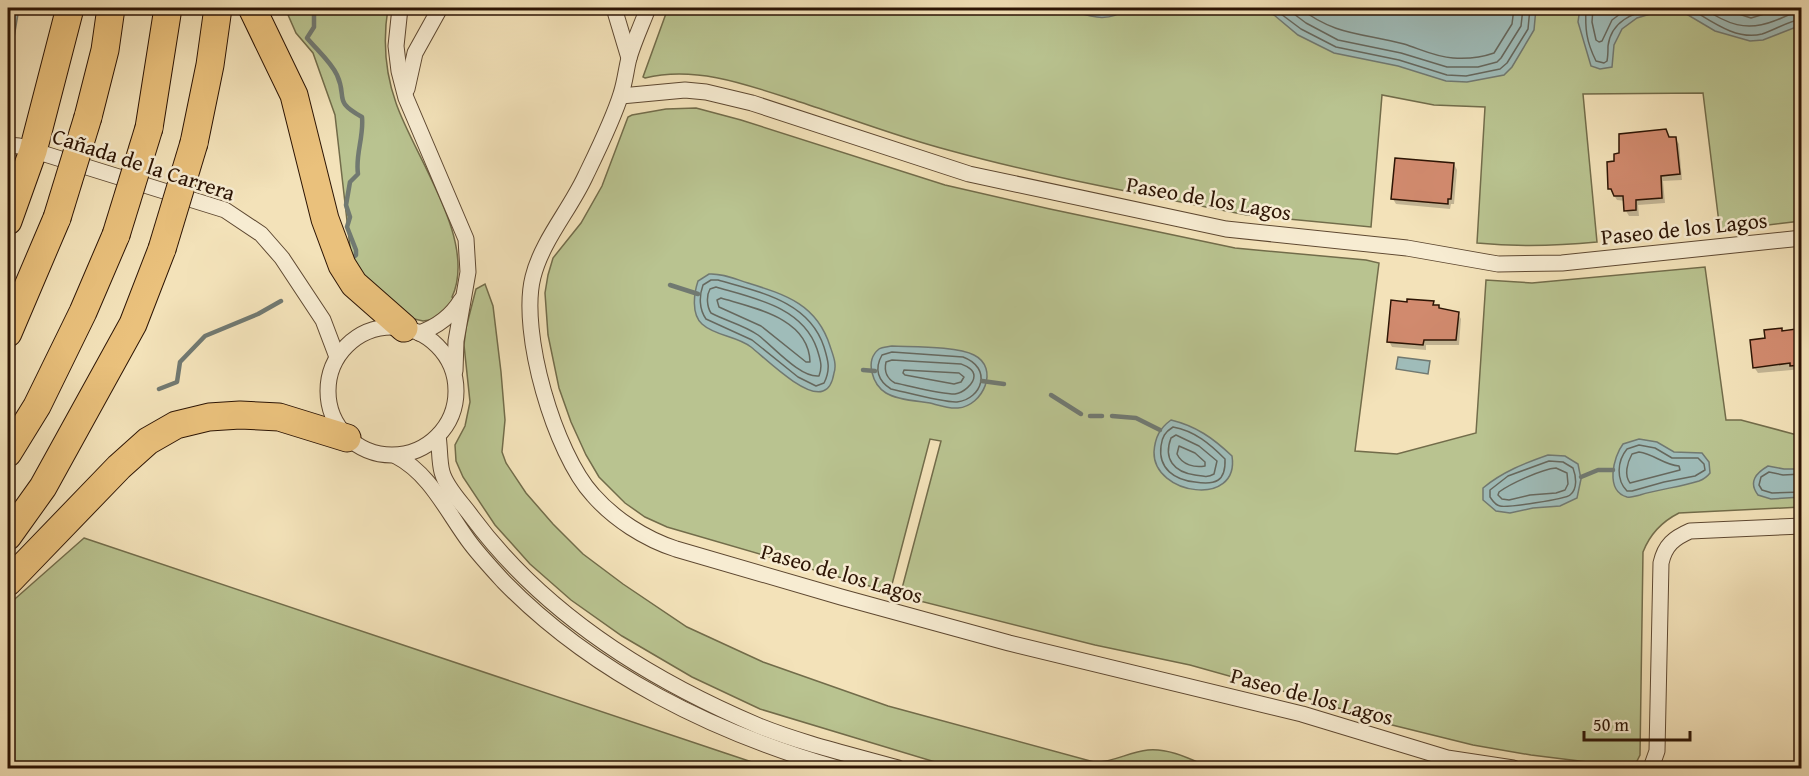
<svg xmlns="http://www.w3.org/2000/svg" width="1809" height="776" font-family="'Gentium Book Plus',serif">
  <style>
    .green { fill: #b9c390; stroke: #726c4a; stroke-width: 1.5 }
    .water { fill: #9fbcb9; stroke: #717971; stroke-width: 1.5 }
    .shadow { fill: #0003 }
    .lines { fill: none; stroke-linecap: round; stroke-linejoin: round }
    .shore { stroke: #66685e; stroke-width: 1.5 }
    .stream { stroke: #717971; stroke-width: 4.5 }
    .building { fill: #d18a6e; stroke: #2c1404; stroke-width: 1.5 }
    .minor-casing { stroke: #5e4831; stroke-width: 17 }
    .motorway-casing { stroke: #2c1404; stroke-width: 29 }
    .minor { stroke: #f7ecd2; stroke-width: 15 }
    .motorway { stroke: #eac17c; stroke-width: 27 }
    .motorway-bridge-casing { stroke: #2c1404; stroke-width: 29; stroke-linecap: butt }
    .motorway-bridge { stroke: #eac17c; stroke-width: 27 }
    .labels { text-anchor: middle; stroke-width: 5; stroke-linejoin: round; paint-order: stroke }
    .street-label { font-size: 22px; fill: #2c1404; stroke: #f7ecd2 }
  </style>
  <rect width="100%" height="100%" fill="#f3e2b9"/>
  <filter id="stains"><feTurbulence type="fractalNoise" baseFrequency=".00333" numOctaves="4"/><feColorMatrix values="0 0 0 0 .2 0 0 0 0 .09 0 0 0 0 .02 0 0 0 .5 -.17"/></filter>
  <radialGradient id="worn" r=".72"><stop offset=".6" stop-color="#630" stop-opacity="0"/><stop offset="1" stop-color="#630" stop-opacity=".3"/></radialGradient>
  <g class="green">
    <path d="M285 8H388C383 39 385 72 396 103 414 156 478 241 452 297L455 300 436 319 423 321 406 317 373 290 351 256 335 115 313 53 296 33Z"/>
    <path d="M668 8H1801V221L1720 231 1703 93 1583 94 1597 242C1556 246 1518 247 1477 243L1485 107 1434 105 1382 95 1371 227 1247 215C1147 195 1046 177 948 150 898 137 849 118 800 102 751 86 697 65 645 78L643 77Z"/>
    <path d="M696 108 741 120 945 185 1050 209 1235 248 1366 260 1379 263 1355 451 1397 454 1476 433 1486 280 1532 283 1705 267 1726 420H1741L1801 436V507L1679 513C1661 522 1650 534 1643 552L1640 755 1637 761 1628 767 1531 755 1473 745 1388 724 1304 697 1190 665 1095 645 900 596 941 441 930 439 890 592 667 527 645 517 625 503 599 477 586 455 571 422 559 388 548 335 545 293 548 275 553 258 581 223 602 186 628 117 632 115 666 109Z"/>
    <path d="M485 284 493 306 501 372 505 420 502 452 506 463 526 493 553 524 583 554 623 584 687 627 763 662 888 706 1094 762C1113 763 1128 752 1148 750 1170 748 1192 760 1211 768H955L760 709 692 677 622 636 571 600 530 564 495 525 463 477 456 461 455 445 465 426 470 402 464 345 466 328 476 289Z"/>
    <path d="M84 538 725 753 770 768H8V605Z"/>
  </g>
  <g class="water">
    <path d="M8 8H19L8 73Z"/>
    <path d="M1061 8H1128C1105 26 1086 14 1061 8Z"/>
    <path d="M1261 8H1536L1534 30 1512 67 1504 75 1467 82 1446 81 1398 66 1334 53 1298 35 1274 15Z"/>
    <path d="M1580 8H1801V22L1799 26 1763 40 1750 41 1715 31 1678 9H1667L1637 18 1622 29 1614 45 1612 67 1600 69 1591 66 1578 22Z"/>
    <path d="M709 274C722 273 735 279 748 283 787 295 817 305 830 346 833 355 837 364 834 373 833 379 830 389 823 391 805 398 765 358 751 347 737 336 715 336 702 324 691 314 694 293 698 281Z"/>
    <path d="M892 346C912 347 958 346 974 355 1000 368 983 406 958 408 949 409 938 405 930 403 917 401 897 400 886 393 873 385 864 361 879 349 882 347 887 347 892 346Z"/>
    <path d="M1398 357 1430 361 1428 374 1396 369Z"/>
    <path d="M1171 420C1196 426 1213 438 1232 456 1240 508 1153 495 1154 452 1155 437 1160 428 1171 420Z"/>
    <path d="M1639 439 1657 442 1674 452 1702 453 1709 462 1710 473C1707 477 1704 479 1699 481 1681 487 1659 489 1640 495 1635 496 1632 498 1627 497 1605 491 1613 457 1623 444Z"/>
    <path d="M1548 455 1565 456 1578 464 1581 479 1577 498 1560 506 1533 508 1510 513 1496 511 1483 500V488C1502 472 1525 463 1548 455Z"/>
    <path d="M1768 466 1784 469H1801V497L1771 499 1758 495C1748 482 1756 473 1768 466Z"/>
  </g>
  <g class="shadow">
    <path d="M1675 138 1679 144 1682 180 1663 181 1665 203 1638 205 1639 216H1629L1626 211 1625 201 1617 200 1610 189 1670 139Z"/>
    <path d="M1454 164 1457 170 1454 204H1451L1450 209 1396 204 1393 199Z"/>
    <path d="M1433 303 1440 310 1458 314 1461 319 1459 345H1426V350L1392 347 1389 341Z"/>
    <path d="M1802 333V369L1758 373 1754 367 1767 340Z"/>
  </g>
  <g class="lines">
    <g class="shore">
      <path d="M1273 8 1301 29 1336 47 1399 60 1447 75 1466 76 1500 69 1507 63 1528 29 1530 8"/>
      <path d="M1286 8 1306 23 1338 40 1401 53 1447 67H1478L1497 62 1501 58 1521 26 1523 8"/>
      <path d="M1300 8C1335 36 1364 33 1404 44 1420 49 1436 57 1453 58 1467 59 1480 58 1494 53L1512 24 1514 8"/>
      <path d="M1586 8C1585 28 1586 41 1596 61L1604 63 1607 61C1608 56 1608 51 1608 46 1611 21 1633 13 1654 8"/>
      <path d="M1593 8 1592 22 1596 40 1599 42 1602 41 1612 20 1628 8"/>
      <path d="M1689 8C1710 20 1736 41 1762 34 1775 30 1788 21 1802 19"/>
      <path d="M1703 8C1727 24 1746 32 1774 21 1783 18 1792 12 1802 12"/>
      <path d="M1720 8 1751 18 1784 8"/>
      <path d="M711 280H718C759 292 809 301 824 347 828 360 831 369 824 383L816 386 798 377 752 340 706 319C699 309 699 296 703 285Z"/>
      <path d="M716 287C754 298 803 307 817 349 820 359 823 366 819 376 800 378 773 346 758 335 744 325 726 321 711 313 707 307 706 296 710 289Z"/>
      <path d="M721 298C754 308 809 318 810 362H806L761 326 719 307 717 300Z"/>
      <path d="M892 352 963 357C993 368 982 399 957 402 945 403 905 392 891 389 878 381 874 369 882 355Z"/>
      <path d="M892 360 961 364C966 366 974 369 974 376 974 384 963 393 955 394 939 394 911 386 895 383 886 378 884 371 886 362Z"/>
      <path d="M904 370 959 373 964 377 961 382 954 384 905 375 903 373Z"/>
      <path d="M1173 427C1195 431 1210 444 1225 459 1226 482 1215 485 1195 482 1175 480 1158 469 1161 446 1162 437 1165 432 1173 427Z"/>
      <path d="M1176 435 1199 446 1217 461 1214 474C1207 478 1202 476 1195 475 1174 472 1163 459 1171 438Z"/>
      <path d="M1639 445 1655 448 1672 458H1698L1704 464 1705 470 1695 476 1664 482 1632 491H1627C1616 480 1617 461 1627 449Z"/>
      <path d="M1179 446 1195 453 1205 462V466C1195 468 1182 465 1177 454Z"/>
      <path d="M1639 452C1654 454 1664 465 1679 466L1680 470 1630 483C1624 475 1627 463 1632 454Z"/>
      <path d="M1549 461 1563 462 1573 468C1576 476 1578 489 1570 495 1566 499 1506 508 1500 506 1495 505 1493 501 1490 497V490L1508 476Z"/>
      <path d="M1556 468 1567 473 1568 484 1565 490 1556 493 1530 495 1509 500 1502 499 1498 495 1499 492C1510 484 1542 469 1556 468Z"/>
      <path d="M1802 474 1783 475 1769 472 1761 477 1759 485 1762 490 1772 493 1802 492"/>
    </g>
    <g class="stream">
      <path d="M314 8V27L307 38C317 50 331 62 337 75 348 99 332 100 362 117 364 137 355 155 358 174L350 182 346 205 350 217 347 227 356 250V255L350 260"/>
      <path d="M1573 8 1580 9 1588 8"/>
      <path d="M1532 12C1541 13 1545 11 1553 9 1558 8 1562 10 1567 8"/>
      <path d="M670 285 698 294"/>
      <path d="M863 370 875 371"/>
      <path d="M982 381 1004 384"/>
      <path d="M159 389 177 382 180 362 205 336 258 314 281 301"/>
      <path d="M1051 395 1081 414"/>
      <path d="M1090 416H1102"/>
      <path d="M1112 416 1136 418 1160 430"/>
      <path d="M1581 477 1598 470H1613"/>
    </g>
  </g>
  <g class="building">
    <path d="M1666 129 1669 137H1676L1680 174 1661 176 1662 198 1636 200V210L1624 211 1623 196H1614L1611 189H1608L1607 162 1614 161V154L1619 153V134Z"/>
    <path d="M1395 158 1454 163 1451 199H1448V204L1391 199Z"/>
    <path d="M1407 299 1434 301 1433 305H1439V308L1459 312 1456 340H1424L1423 345 1387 342 1391 300 1407 302Z"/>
    <path d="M1782 328V331L1796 329 1797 332 1802 331V365L1790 366V363L1753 368 1750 340 1765 338 1764 330Z"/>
  </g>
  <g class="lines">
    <g class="minor-casing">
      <g id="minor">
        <path d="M400 8 396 46 399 71 406 98 466 239 468 272 456 341 455 371"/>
        <path d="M614 8 629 58"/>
        <path d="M648 8C642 24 634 41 629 58 626 70 625 82 621 94 613 120 597 152 585 177 569 211 542 241 533 277 519 332 555 454 593 495 614 519 645 539 676 549L841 597 1009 643 1302 714 1447 758 1513 768"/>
        <path d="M407 89 415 53 440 8"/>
        <path d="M621 96 685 90 706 92 752 103 969 174 1226 229 1407 248 1498 264 1562 263 1802 238"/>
        <path d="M8 145 19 146 225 210 261 234 282 258 323 320 337 357"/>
        <circle cx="392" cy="391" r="64"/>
        <path d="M419 333C436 327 451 317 461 300"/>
        <path d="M438 436C440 447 439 461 442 472 446 488 463 504 472 517 544 614 650 680 759 726 804 744 852 755 898 768"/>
        <path d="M396 456C431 474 448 514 471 544 481 557 493 570 504 582 594 674 715 733 837 768"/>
        <path d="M1651 768 1657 751 1661 563C1665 545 1674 538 1690 531L1802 526"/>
      </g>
    </g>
    <g class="motorway-casing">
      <g id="motorway">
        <path d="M252 8 294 95 325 219 342 265 354 284 404 328"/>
        <path d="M88 117 105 50 111 8"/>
        <path d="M149 128 168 8"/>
        <path d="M194 143 210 65 218 8"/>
        <path d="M8 221 33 151 70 8"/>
        <path d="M8 333 57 218"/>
        <path d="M8 453 37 406 83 312 116 235"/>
        <path d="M8 536 43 487 133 324 162 249"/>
        <path d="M8 582 119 467 148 441 176 425 209 417 240 415 279 417 347 438"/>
      </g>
    </g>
    <use href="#minor" class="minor"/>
    <use href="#motorway" class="motorway"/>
    <g class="motorway-bridge-casing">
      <g id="motorway-bridge">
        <path d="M57 218 88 117"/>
        <path d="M116 235 149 128"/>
        <path d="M162 249 194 143"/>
      </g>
    </g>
    <use href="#motorway-bridge" class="motorway-bridge"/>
  </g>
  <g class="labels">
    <g class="street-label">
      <text transform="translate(144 164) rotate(18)" y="8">Cañada de la Carrera</text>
      <text transform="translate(1209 198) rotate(10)" y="8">Paseo de los Lagos</text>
      <text transform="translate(1684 228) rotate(-6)" y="8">Paseo de los Lagos</text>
      <text transform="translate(842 573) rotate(16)" y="8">Paseo de los Lagos</text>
      <text transform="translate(1312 696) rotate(15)" y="8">Paseo de los Lagos</text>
    </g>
  </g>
  <rect width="1809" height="776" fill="none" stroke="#f3e2b9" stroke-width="30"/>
  <rect x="9" y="9" width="1791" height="758" fill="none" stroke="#2c1404" stroke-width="3"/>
  <rect x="15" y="15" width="1779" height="746" fill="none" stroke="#2c1404" stroke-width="1.5"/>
  <path d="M1584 731v9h106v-9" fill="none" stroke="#2c1404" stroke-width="3"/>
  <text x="1593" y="731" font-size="18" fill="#2c1404" stroke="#f7ecd2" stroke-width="4.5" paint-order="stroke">50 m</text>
  <rect width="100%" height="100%" filter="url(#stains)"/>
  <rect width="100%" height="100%" fill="url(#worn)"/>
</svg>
